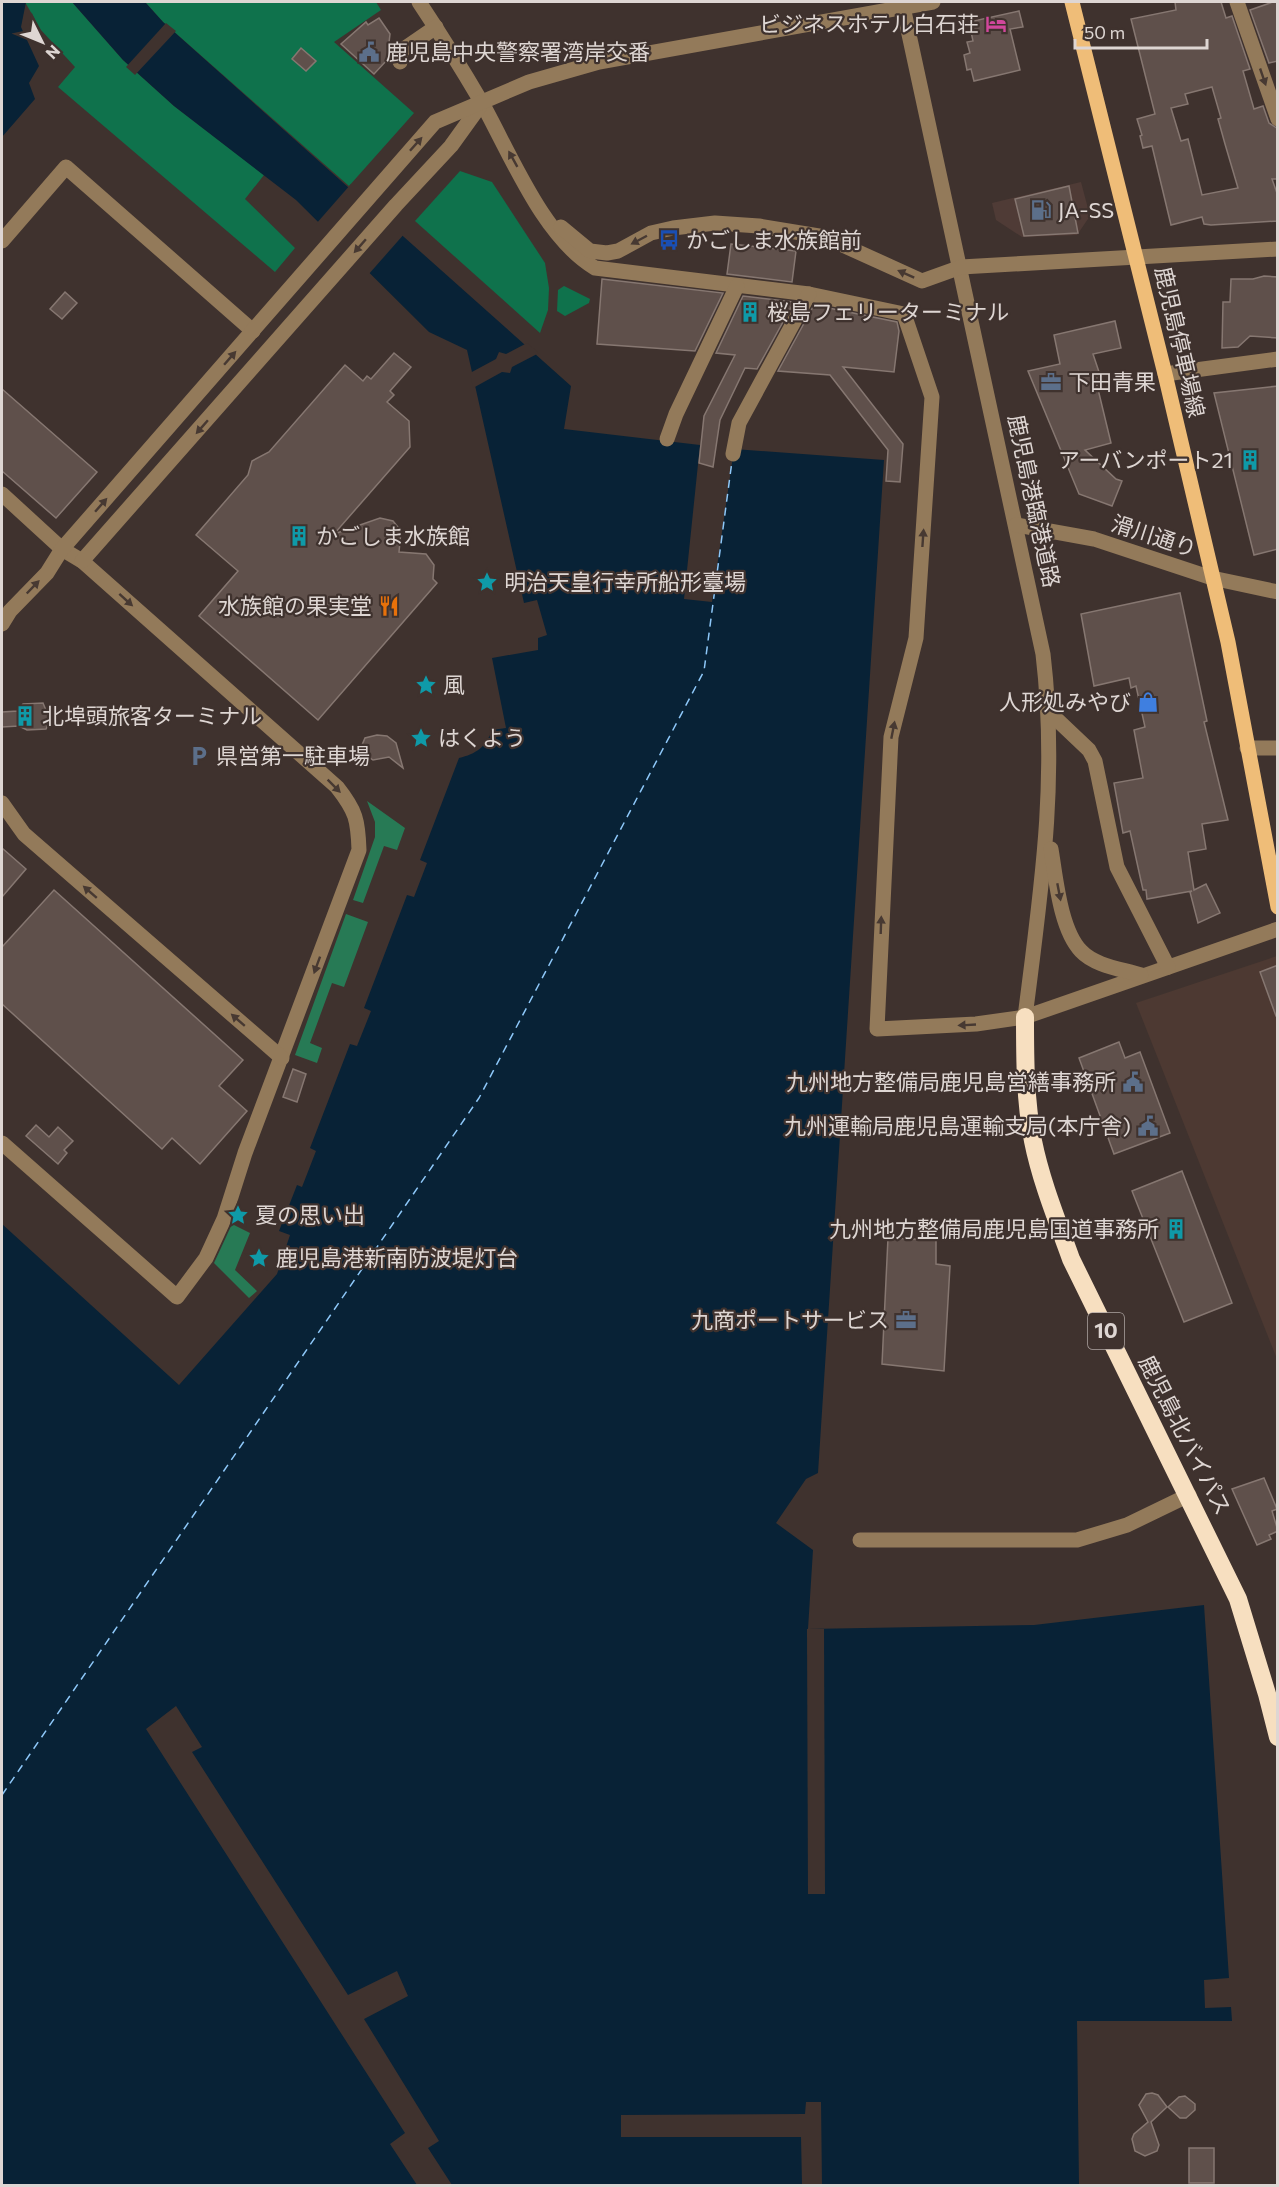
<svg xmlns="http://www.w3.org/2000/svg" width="1279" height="2187" font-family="Commissioner,'Noto Sans JP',sans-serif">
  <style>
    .commercial { fill: #4f3b36 }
    .built { fill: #4d3932 }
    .green { fill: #0f724c }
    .forest { fill: #277a55 }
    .water { fill: #082236 }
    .pier { fill: #3f322e }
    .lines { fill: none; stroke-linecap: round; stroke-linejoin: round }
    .ferry { stroke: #8ec8f9; stroke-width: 1.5; stroke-dasharray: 8 6; stroke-linecap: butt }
    .building { fill: #5f504b; stroke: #867771; stroke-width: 1.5; fill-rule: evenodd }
    .minor { stroke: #937a5a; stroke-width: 15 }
    .major { stroke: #efbd78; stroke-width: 15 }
    .highway { stroke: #f7dfc0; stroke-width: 18 }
    .oneway { fill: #473932 }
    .labels { text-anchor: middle; stroke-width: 4.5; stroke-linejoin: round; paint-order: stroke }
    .shield { fill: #3f322e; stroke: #aea5a2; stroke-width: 1.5 }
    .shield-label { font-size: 21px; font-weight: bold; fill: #ded6d3 }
    .poi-label { font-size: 22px; fill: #ded6d3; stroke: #3f322e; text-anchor: start }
    .street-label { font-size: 22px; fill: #ded6d3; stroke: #3f322e }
  </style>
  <rect width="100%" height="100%" fill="#3f322e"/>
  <path class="commercial" d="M1081 182 1090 216 1077 235 1022 237 996 220 992 203Z"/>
  <path class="built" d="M1277 956V1359L1136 1003Z"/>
  <g class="green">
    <path d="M25 2H72L123 60 174 106 264 175 245 199 295 248 275 272 58 87 75 67 41 30Z"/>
    <path d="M145 2H376L381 10 334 42 414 113 349 186 163 22Z"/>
    <path d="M460 171 492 182 545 263 549 288 548 310 540 333 415 221Z"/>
    <path d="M564 286 590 299 589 303 565 316 557 311 558 290Z"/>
  </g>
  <g class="forest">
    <path d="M367 801 405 828 397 850 384 846 363 903 353 900 375 837V822Z"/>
    <path d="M346 914 368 922 344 987 332 983 310 1043 322 1048 317 1063 295 1055Z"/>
    <path d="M232 1224 250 1233 235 1270 257 1291 249 1298 214 1263Z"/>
  </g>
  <g class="water">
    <path d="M2 2H26L21 27 39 66 29 83 35 99 2 137Z"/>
    <path d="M72 2H145L163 22 571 386 564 429 700 445 684 599 712 602 734 449 884 460 818 1473 806 1479 776 1523 813 1550 808 1629 1034 1625 1204 1605 1229 1978 1204 1980 1205 2008 1231 2007 1232 2021H1077L1079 2185H2V1224L179 1385 277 1274 290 1235 279 1231 297 1185 302 1187 316 1151 310 1148 350 1044 357 1046 371 1011 364 1008 407 895 414 897 427 863 420 860 459 758C476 754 486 747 492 730L506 728 492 658 538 650V638L547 635 537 600 524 603 467 350 429 332 296 200 174 106 123 60Z"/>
  </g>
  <g class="pier">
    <path d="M166 23 176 31 135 75 126 67Z"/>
    <path d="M351 184 405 233 368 275 316 224Z"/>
    <path d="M527 343 539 353 512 367 510 373 502 372 473 388 470 373 496 359 499 352 506 354Z"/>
    <path d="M807 1629H824L825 1894H808Z"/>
    <path d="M176 1706 202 1747 192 1752 348 1995 397 1971 408 1996 364 2019 439 2141 428 2148 452 2185H417L390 2144 405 2133 146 1729Z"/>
    <path d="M806 2102H821L822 2185H802L801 2137H621V2115L805 2114Z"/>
  </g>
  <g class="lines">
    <path class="ferry" d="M2 1795 479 1098 704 671 732 461"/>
  </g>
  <g class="building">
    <path d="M1175 2H1221L1226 18 1232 16 1250 69 1243 71 1254 109 1263 106 1269 123 1278 129V179H1272L1278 196V221L1211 225 1204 224 1202 217 1171 225 1152 146 1143 148 1140 136 1142 135 1137 119 1155 114 1131 19 1176 10ZM1212 87 1221 118 1218 119 1225 144 1238 188 1202 195 1188 139 1181 141 1171 108 1188 104 1185 94Z"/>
    <path d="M1273 2H1278V61L1269 63 1250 10Z"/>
    <path d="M1019 11 1023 27 1010 29 1020 70 974 81 971 69 967 70 964 55 970 53 967 42 973 41 969 22Z"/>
    <path d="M379 18 390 34 387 60 374 74 341 44 366 22 368 25Z"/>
    <path d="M301 48 316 61 306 71 292 59Z"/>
    <path d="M1069 186 1078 233 1024 236 1015 199Z"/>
    <path d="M731 244 796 251 792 282 727 274Z"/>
    <path d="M1264 276 1278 277V338L1250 336 1238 347 1222 348 1223 302H1230L1231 279H1253Z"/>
    <path d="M602 279 723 293 695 351 597 344Z"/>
    <path d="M65 292 77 303 62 319 50 309Z"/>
    <path d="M743 296 794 302 757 369 745 368 720 420 713 467 699 463 704 416 735 355 716 353Z"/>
    <path d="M814 305 897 322 899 331 894 372 843 367 903 444 900 482 886 481 888 450 830 375 778 371Z"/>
    <path d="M1115 321 1121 348 1093 354 1103 384 1097 385 1111 443 1085 450 1116 479 1122 481 1112 506 1079 494 1028 371 1060 364 1054 335Z"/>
    <path d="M394 353 411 367 390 391 394 395 387 402 409 421 410 447 334 534 380 518 393 521 401 531 399 552 426 554 434 565 433 579 437 583 318 720 199 616 238 571 196 535 248 475 252 461 269 452 345 365 363 381 367 376 371 379Z"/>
    <path d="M1278 386V549L1254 555 1214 393Z"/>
    <path d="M2 389 97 472 56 518 2 471Z"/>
    <path d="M1180 593 1207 721 1204 722 1228 820 1202 824 1206 849 1188 852 1194 890 1206 884 1220 913 1198 923 1190 892 1192 891 1147 899 1146 890H1143L1130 831 1123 833 1114 783 1143 778 1134 730 1145 727 1136 686 1131 688 1129 678 1094 686 1081 614Z"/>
    <path d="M43 703 50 720 46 729 27 730 19 726 2 727V712L18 711 23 704Z"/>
    <path d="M377 735 387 736 396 743 403 768 389 757 373 760 367 756 362 745 365 738Z"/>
    <path d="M2 848 26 869 2 897Z"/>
    <path d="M54 890 243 1060 219 1086 247 1111 200 1164 172 1138 162 1149 2 1004V947Z"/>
    <path d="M1278 965V1016H1276L1260 972Z"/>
    <path d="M1119 1042 1125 1058 1140 1052 1170 1133 1114 1154 1079 1058Z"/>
    <path d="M293 1069 306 1074 297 1102 283 1097Z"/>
    <path d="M36 1125 49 1137 58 1127 73 1141 64 1150 67 1153 58 1164 26 1136Z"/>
    <path d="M1182 1171 1232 1303 1184 1322 1132 1191Z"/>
    <path d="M888 1238 936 1240V1264L950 1266 944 1371 882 1364Z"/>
    <path d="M1264 1478 1277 1509 1272 1511 1278 1531 1269 1535 1271 1539 1257 1545 1232 1489Z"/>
    <path d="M1152 2093 1158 2095 1167 2107 1151 2122 1159 2145 1157 2151 1145 2156 1135 2151 1132 2139 1134 2134 1148 2122 1139 2105 1146 2094Z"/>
    <path d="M1185 2096 1195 2104V2110L1186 2118H1180L1168 2107 1179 2097Z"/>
    <rect x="1189" y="2148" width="25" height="35"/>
  </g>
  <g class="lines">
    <g class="minor">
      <path d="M419 2C441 35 462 69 482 103 511 155 543 237 595 268L809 294 904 314 932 397 916 638 891 737 877 1029 976 1024 1025 1017 1278 929"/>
      <path d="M902 2 1043 654C1058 781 1041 891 1025 1017"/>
      <path d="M1237 2 1278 119"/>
      <path d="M400 62 401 51 436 27"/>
      <path d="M561 227 590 251 607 253 618 251 651 233 673 228 715 223 759 226 825 237 922 281 961 267 1278 249"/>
      <path d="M2 241 66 167 253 331"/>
      <path d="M1165 374 1278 359"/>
      <path d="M667 439 676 414 737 286"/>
      <path d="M733 454 739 423 809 294"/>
      <path d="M2 494 62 549 82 561 337 787C356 811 358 820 359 850L245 1153 224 1219 206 1258 177 1297 2 1143"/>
      <path d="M1016 525 1094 539 1212 578 1278 592"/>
      <path d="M82 561 396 205 451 146 482 103"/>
      <path d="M2 624 10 611 47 573 62 549 435 122 529 82 599 62 933 2"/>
      <path d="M1050 713 1089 750 1095 761 1117 867 1168 967"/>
      <path d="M1247 748H1278"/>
      <path d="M2 803 24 834 282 1058"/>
      <path d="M1051 849C1056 878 1060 929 1081 951 1095 966 1122 969 1141 975"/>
      <path d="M860 1540H1077L1127 1525 1189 1495"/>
    </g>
    <path class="major" d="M1072 2 1165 374 1228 642 1278 907"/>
    <path class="highway" d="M1025 1017C1025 1058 1025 1100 1033 1141 1041 1181 1057 1220 1071 1259L1238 1599 1267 1694 1278 1737"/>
  </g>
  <defs><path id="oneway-solid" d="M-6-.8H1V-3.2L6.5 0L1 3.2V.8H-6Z" transform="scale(1.5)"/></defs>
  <g class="oneway">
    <use href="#oneway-solid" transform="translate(1263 77) rotate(71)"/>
    <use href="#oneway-solid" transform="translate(416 144) rotate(-48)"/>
    <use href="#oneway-solid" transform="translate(513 159) rotate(-119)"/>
    <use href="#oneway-solid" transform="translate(639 240) rotate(152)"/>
    <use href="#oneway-solid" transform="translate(360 246) rotate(131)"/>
    <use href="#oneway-solid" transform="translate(906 274) rotate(-156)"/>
    <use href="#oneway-solid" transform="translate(230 358) rotate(-49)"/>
    <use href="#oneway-solid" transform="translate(202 427) rotate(131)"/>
    <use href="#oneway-solid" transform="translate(101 505) rotate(-49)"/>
    <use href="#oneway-solid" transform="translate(923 538) rotate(-86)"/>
    <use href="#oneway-solid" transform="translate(33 587) rotate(-46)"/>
    <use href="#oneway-solid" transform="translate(126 600) rotate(42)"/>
    <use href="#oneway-solid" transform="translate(893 730) rotate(-79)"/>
    <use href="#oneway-solid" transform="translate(334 786) rotate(45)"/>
    <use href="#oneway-solid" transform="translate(90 892) rotate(-139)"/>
    <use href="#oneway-solid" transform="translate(1059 892) rotate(79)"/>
    <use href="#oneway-solid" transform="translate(881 925) rotate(-88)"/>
    <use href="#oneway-solid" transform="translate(317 965) rotate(110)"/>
    <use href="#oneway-solid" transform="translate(238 1020) rotate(-139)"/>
    <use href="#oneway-solid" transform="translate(967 1025) rotate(177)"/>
  </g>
  <defs>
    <g id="hotel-bare" transform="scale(1.62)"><path d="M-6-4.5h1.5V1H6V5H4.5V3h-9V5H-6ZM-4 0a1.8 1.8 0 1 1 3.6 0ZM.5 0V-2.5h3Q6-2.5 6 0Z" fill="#d1479c" stroke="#3f322e" stroke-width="2.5" paint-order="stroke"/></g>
    <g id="civic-bare" transform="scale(1.62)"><path d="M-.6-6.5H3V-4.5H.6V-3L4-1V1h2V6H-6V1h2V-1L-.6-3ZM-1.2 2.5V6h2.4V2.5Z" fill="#5c6f8a" stroke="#3f322e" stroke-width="2.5" paint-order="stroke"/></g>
    <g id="fuel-bare" transform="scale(1.62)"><path d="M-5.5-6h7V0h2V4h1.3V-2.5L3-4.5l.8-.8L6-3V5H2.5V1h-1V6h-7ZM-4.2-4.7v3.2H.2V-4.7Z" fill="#5c6f8a" stroke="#3f322e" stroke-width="2.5" paint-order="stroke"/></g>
    <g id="bus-bare" transform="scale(1.62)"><path d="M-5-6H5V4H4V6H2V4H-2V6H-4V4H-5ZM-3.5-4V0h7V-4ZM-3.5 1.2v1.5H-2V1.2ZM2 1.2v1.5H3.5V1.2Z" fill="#1a4fb4" stroke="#3f322e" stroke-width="2.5" paint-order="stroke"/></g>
    <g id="building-bare" transform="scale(1.62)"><path d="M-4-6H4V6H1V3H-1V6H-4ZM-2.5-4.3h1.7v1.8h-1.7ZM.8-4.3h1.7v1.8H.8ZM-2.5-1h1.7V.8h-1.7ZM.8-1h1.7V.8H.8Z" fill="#0f9aa8" stroke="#3f322e" stroke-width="2.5" paint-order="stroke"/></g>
    <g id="office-bare" transform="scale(1.62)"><path d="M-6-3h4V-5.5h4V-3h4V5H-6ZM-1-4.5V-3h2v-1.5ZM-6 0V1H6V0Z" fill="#5c6f8a" stroke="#3f322e" stroke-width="2.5" paint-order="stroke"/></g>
    <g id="sight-bare" transform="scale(1.62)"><path d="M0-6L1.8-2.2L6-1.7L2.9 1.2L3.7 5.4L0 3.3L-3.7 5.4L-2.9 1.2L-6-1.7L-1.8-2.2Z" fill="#0f9aa8" stroke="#3f322e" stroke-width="2.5" paint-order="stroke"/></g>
    <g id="restaurant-bare" transform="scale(1.62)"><path d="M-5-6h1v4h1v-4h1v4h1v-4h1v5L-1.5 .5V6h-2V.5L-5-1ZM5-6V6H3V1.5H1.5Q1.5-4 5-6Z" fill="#e8710a" stroke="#3f322e" stroke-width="2.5" paint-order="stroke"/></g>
    <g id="shop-bare" transform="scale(1.62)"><path d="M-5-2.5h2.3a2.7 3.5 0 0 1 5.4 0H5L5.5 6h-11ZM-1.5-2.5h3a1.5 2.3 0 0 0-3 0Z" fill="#3f7fe0" stroke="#3f322e" stroke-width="2.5" paint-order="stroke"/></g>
    <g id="parking-bare" transform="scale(1.62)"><path d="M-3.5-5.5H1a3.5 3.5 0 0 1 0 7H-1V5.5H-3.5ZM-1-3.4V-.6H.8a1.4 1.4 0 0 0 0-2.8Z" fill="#5c6f8a" stroke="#3f322e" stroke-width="2.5" paint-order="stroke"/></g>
  </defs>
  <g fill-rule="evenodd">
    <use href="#hotel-bare" x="996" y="24"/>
    <use href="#civic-bare" x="369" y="52"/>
    <use href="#fuel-bare" x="1041" y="210"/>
    <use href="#bus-bare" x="669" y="240"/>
    <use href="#building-bare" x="750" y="312"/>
    <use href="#office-bare" x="1051" y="382"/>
    <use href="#building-bare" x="1250" y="460"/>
    <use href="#building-bare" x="299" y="536"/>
    <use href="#sight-bare" x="487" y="582"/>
    <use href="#restaurant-bare" x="389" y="606"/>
    <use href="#sight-bare" x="426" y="685"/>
    <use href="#shop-bare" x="1148" y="702"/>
    <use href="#building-bare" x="25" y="716"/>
    <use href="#sight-bare" x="421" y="738"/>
    <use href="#parking-bare" x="199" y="756"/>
    <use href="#civic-bare" x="1133" y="1082"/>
    <use href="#civic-bare" x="1148" y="1126"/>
    <use href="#sight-bare" x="238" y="1215"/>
    <use href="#building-bare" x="1176" y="1229"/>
    <use href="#sight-bare" x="259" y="1258"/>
    <use href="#office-bare" x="906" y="1320"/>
  </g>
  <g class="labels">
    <rect class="shield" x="1088" y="1313" width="36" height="36" rx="4.5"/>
    <g class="shield-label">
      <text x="1106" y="1338">10</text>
    </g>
    <g class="poi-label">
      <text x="979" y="32" text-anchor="end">ビジネスホテル白石荘</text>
      <text x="386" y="60">鹿児島中央警察署湾岸交番</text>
      <text x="1058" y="218">JA-SS</text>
      <text x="686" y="248">かごしま水族館前</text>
      <text x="767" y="320">桜島フェリーターミナル</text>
      <text x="1068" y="390">下田青果</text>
      <text x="1233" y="468" text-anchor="end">アーバンポート21</text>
      <text x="316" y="544">かごしま水族館</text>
      <text x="504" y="590">明治天皇行幸所船形臺場</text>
      <text x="372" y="614" text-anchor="end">水族館の果実堂</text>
      <text x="443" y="693">風</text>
      <text x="1131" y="710" text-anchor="end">人形処みやび</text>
      <text x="42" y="724">北埠頭旅客ターミナル</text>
      <text x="438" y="746">はくよう</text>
      <text x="216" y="764">県営第一駐車場</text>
      <text x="1116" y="1090" text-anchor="end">九州地方整備局鹿児島営繕事務所</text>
      <text x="1131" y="1134" text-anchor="end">九州運輸局鹿児島運輸支局(本庁舎)</text>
      <text x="255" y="1223">夏の思い出</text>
      <text x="1159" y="1237" text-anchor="end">九州地方整備局鹿児島国道事務所</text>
      <text x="276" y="1266">鹿児島港新南防波堤灯台</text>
      <text x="889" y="1328" text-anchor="end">九商ポートサービス</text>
    </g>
    <g class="street-label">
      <text transform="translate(1180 342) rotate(77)" y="8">鹿児島停車場線</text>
      <text transform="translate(1034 501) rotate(78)" y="8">鹿児島港臨港道路</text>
      <text transform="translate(1154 536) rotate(18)" y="8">滑川通り</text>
      <text transform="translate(1185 1435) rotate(63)" y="8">鹿児島北バイパス</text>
    </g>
  </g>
  <rect width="1279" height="2187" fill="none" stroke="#ded6d3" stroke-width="6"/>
  <g transform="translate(42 42) rotate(133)" stroke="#3f322e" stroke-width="4.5" paint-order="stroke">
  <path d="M0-4.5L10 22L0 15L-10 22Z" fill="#ded6d3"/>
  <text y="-9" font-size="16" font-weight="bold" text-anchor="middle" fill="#ded6d3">N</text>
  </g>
  <path d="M1075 39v9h132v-9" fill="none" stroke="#ded6d3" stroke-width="3"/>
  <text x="1084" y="39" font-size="18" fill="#ded6d3" stroke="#3f322e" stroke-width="4.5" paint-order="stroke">50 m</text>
</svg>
